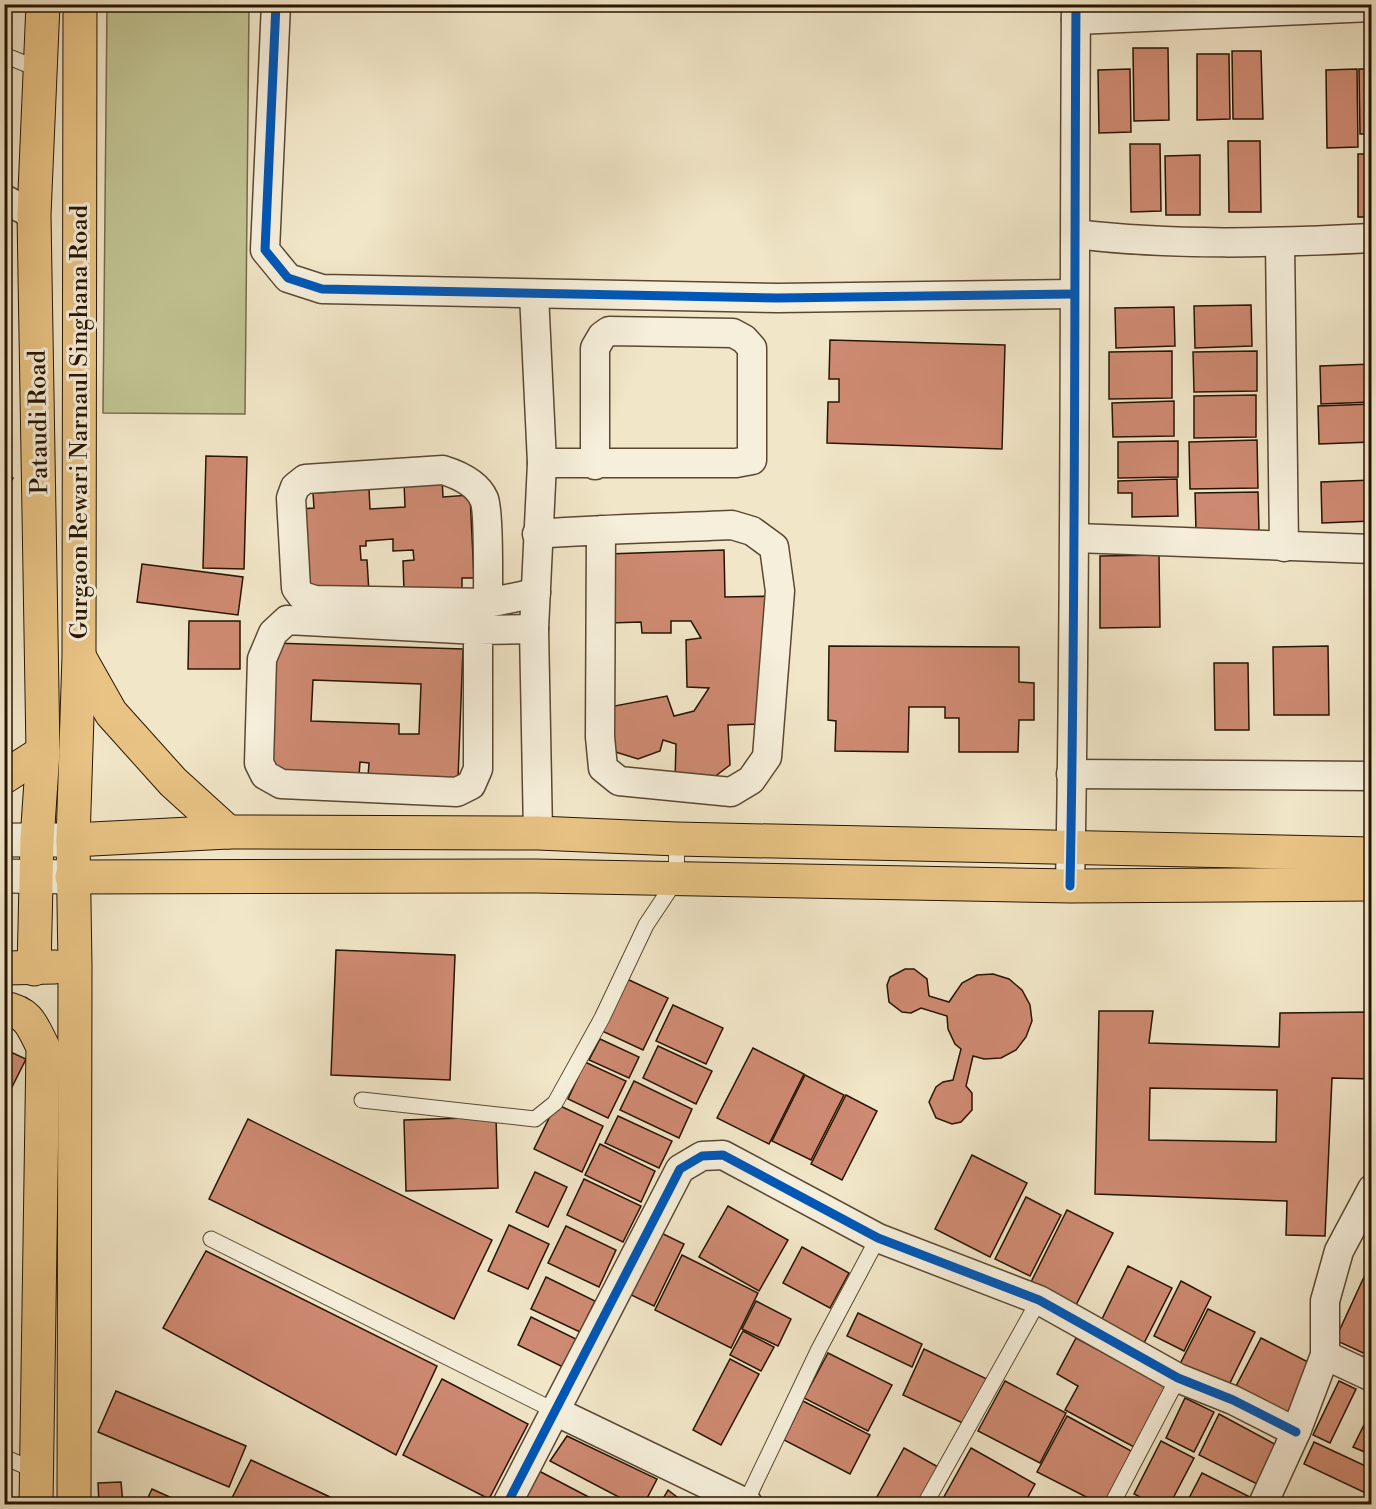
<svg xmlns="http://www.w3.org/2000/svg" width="1376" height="1509" font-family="'Libre Bodoni',serif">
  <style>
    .green { fill: #c1c392; stroke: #746c49; stroke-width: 1.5 }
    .building { fill: #ce8a72; stroke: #271400; stroke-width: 1.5; fill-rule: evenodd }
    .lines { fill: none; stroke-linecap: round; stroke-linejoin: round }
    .service-casing { stroke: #5a4832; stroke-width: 17 }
    .minor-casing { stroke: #5a4832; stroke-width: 31 }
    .secondary-casing { stroke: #271400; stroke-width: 35 }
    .primary-casing { stroke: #271400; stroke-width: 35 }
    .trunk-casing { stroke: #271400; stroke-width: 35 }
    .service { stroke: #f6efdb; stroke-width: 15 }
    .minor { stroke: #f6efdb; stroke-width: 28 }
    .secondary { stroke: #f6efdb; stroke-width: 33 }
    .primary { stroke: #e8c384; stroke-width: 33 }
    .trunk { stroke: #e8c384; stroke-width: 33 }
    .cycleway-casing { stroke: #f6efdb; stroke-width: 13 }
    .cycleway { stroke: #0057b8; stroke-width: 9 }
    .labels { text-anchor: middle; stroke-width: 6; stroke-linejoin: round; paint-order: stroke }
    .street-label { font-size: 24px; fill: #271400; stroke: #f6efdb }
  </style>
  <rect width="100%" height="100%" fill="#f1e6c8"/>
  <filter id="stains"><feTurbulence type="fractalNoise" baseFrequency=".00333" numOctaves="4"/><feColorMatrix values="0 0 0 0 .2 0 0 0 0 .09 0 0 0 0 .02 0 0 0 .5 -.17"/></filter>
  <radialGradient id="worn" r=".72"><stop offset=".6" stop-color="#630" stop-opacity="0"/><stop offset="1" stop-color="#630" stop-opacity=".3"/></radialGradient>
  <path class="green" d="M107 5H249L245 414 103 413Z"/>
  <g class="building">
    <path d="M1133 48H1168L1169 120 1134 121Z"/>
    <path d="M1232 51H1261L1263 119H1233Z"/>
    <path d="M1197 54H1229L1230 119 1197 120Z"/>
    <path d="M1130 69 1131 132 1099 133 1098 70Z"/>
    <path d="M1357 69 1358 147 1327 148 1326 70Z"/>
    <path d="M1359 69H1372V134H1360Z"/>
    <path d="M1228 141H1260L1261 212H1229Z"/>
    <path d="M1130 144H1160L1161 211 1131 212Z"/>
    <rect x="1358" y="154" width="14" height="63"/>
    <path d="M1200 155V215H1166L1165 156Z"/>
    <path d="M1251 305 1252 346 1195 348 1194 306Z"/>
    <path d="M1174 307 1175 346 1116 348 1115 308Z"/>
    <path d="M830 340 1005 345 1002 449 827 443 828 402H839V379H829Z"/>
    <path d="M1172 351V398L1109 399V352Z"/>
    <path d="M1257 351V391L1194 392 1193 352Z"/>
    <path d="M1372 364V402L1321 404 1320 366Z"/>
    <path d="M1256 395V437L1194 438V396Z"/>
    <path d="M1174 401V436L1113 437 1112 403Z"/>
    <path d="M1372 404V442L1319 444 1318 406Z"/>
    <path d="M1257 440 1258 488 1190 489 1189 442Z"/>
    <path d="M1178 441V477L1118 478V442Z"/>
    <path d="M206 456 247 457 244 569 203 568Z"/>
    <path d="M4 473 13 478 4 495Z"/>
    <path d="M442 479 443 497 470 495 474 578H462V592L404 591 403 561 414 560 413 550 393 551V539L366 541V546H360L361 560H367L369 593 310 591 299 509 314 508 313 493 335 492V483L352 490 369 489 370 509 405 507 404 481Z"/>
    <path d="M1177 479 1178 516 1132 517V493H1118V481Z"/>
    <path d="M1372 480V521L1322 523 1321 482Z"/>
    <path d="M1258 492 1259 530 1196 531 1195 493Z"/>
    <path d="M724 550 725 597 772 596 762 724 728 725 730 765 709 781 675 780 676 744 663 740 660 751 638 759 609 750V707L667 696 674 716 694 711 709 688 687 687 686 640 701 638 691 621H671V633H642L641 622 609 623 607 554Z"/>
    <path d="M1159 555 1160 627 1100 628V556Z"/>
    <path d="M142 564 243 577 238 615 137 602Z"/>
    <path d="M189 621H240V669H188Z"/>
    <path d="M273 643 463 649 458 779 368 777 369 763 360 762 359 776 269 774ZM313 680 421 684 419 734H399V724L311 721Z"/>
    <path d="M829 646 1019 647V682L1034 683V720H1019L1018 752H959V718H945V707H909L908 752 835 751 836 721 828 720Z"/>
    <path d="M1328 646 1329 715H1274L1273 647Z"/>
    <path d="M1214 663H1248L1249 730H1215Z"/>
    <path d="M336 950 455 955 450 1080 331 1075Z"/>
    <path d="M905 969H914L927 979 929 996 949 1002 962 983 977 975 993 974 1009 979 1022 990 1030 1005 1032 1021 1026 1037 1016 1050 1001 1058 984 1059 973 1056 966 1086 972 1093V1110L961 1122 952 1124 936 1118 929 1102 936 1087 943 1082 953 1080 961 1049 955 1044 948 1029 947 1016 921 1008 911 1013 902 1012 889 1002 887 985 890 977Z"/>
    <path d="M627 979 668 998 643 1050 602 1031Z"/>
    <path d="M673 1005 723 1028 706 1064 656 1041Z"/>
    <path d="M1099 1011H1153L1149 1043 1279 1047 1280 1013 1372 1012V1079L1332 1078 1325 1236 1286 1235 1287 1201 1095 1194ZM1150 1088 1277 1090 1276 1142 1149 1140Z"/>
    <path d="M600 1039 639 1057 629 1078 589 1060Z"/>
    <path d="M658 1046 712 1071 696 1104 643 1078Z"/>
    <path d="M753 1048 804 1074 769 1144 717 1118Z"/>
    <path d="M4 1049 26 1059 4 1103Z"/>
    <path d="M585 1062 626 1081 608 1118 568 1099Z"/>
    <path d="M805 1075 844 1095 811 1160 772 1141Z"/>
    <path d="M634 1081 692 1109 679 1138 620 1110Z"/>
    <path d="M846 1095 877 1111 842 1180 811 1164Z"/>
    <path d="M556 1104 603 1126 582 1172 534 1149Z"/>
    <path d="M618 1116 672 1141 659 1168 605 1143Z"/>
    <path d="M496 1117 498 1188 406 1191 404 1120Z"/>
    <path d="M248 1119 492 1240 454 1319 209 1199Z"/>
    <path d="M600 1144 655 1171 641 1202 585 1175Z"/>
    <path d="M972 1155 1027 1183 990 1257 935 1229Z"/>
    <path d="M535 1172 567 1187 548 1227 516 1212Z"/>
    <path d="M584 1179 641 1206 623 1242 567 1215Z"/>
    <path d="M1026 1197 1061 1215 1030 1276 995 1259Z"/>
    <path d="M728 1206 788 1240 759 1291 699 1257Z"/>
    <path d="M1067 1210 1113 1233 1075 1307 1030 1284Z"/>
    <path d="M509 1225 549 1244 528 1289 488 1271Z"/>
    <path d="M566 1226 616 1250 599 1287 548 1263Z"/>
    <path d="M653 1229 684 1244 654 1306 623 1291Z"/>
    <path d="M802 1247 849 1273 830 1308 783 1283Z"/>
    <path d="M206 1251 437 1366 396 1455 163 1328Z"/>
    <path d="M682 1255 758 1293 731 1348 655 1310Z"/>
    <path d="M1128 1266 1172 1288 1144 1343 1101 1321Z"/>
    <path d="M546 1277 595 1301 580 1332 531 1309Z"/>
    <path d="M1364 1277 1372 1281V1357L1335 1340Z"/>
    <path d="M1181 1281 1211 1297 1184 1351 1154 1336Z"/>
    <path d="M756 1301 791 1319 778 1346 742 1329Z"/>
    <path d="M1208 1309 1255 1332 1227 1389 1179 1366Z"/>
    <path d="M858 1313 922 1344 912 1367 847 1336Z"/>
    <path d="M531 1317 576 1339 563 1367 518 1345Z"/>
    <path d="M743 1331 774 1347 761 1371 730 1355Z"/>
    <path d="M1076 1338 1166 1386 1134 1447 1065 1410 1078 1386 1057 1374Z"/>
    <path d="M1261 1338 1316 1366 1289 1419 1233 1392Z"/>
    <path d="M924 1349 989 1380 967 1425 903 1395Z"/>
    <path d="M828 1353 892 1385 868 1431 804 1398Z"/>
    <path d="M730 1359 759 1374 721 1445 693 1430Z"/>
    <path d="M442 1379 528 1424 489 1499 403 1455Z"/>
    <path d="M1005 1381 1066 1413 1040 1463 978 1431Z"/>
    <path d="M1339 1381 1356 1389 1330 1443 1313 1435Z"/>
    <path d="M116 1391 246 1446 229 1487 98 1432Z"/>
    <path d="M1185 1398 1214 1412 1194 1452 1166 1438Z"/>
    <path d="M803 1401 870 1435 850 1474 784 1440Z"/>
    <path d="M1219 1414 1282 1448 1265 1488 1199 1455Z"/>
    <path d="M1067 1416 1133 1452 1105 1504H1100L1037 1472Z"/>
    <path d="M1366 1421 1372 1423V1455L1353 1447Z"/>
    <path d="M567 1436 657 1479 644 1504H632L550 1461Z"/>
    <path d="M1161 1441 1194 1458 1170 1504H1154L1134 1494Z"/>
    <path d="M1314 1442 1372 1469V1496L1304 1464Z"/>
    <path d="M904 1448 940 1468 920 1504H873Z"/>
    <path d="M971 1448 1035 1484 1024 1504H940Z"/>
    <path d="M251 1460 345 1504H229Z"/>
    <path d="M539 1471 602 1504H521Z"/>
    <path d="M1202 1473 1254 1499 1251 1504H1186Z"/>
    <path d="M121 1482 123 1504H99L98 1483Z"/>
    <path d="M152 1489 185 1504H145Z"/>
    <path d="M668 1490 686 1504H660Z"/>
  </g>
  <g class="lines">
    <g class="service-casing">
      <g id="service">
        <path d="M4 55 41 70"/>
        <path d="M362 1100 535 1119 555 1103 602 1018 646 925 676 880 677 839"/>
        <path d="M211 1239 557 1412"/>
        <path d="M4 1457 36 1471"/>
        <path d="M745 1504 819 1349 878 1238"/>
        <path d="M925 1504 1039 1300"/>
        <path d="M1112 1504 1178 1378"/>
      </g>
    </g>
    <g class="minor-casing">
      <g id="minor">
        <path d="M276 4 265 250 288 278 322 289 778 298 1073 294"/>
        <path d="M1076 20 1372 7"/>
        <path d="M4 199 34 215"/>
        <path d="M1076 234C1174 246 1273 243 1372 238"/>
        <path d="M1280 243 1284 547"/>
        <path d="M534 294 542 463 534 629 538 833"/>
        <path d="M542 463H736L752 460V348L744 339 733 333 609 331 602 336 595 348V465"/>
        <path d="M537 534C602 529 667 528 732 525L752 531 774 547 780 591 767 757 751 780 731 792 619 781 603 768 600 737 601 530"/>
        <path d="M1076 538 1372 549"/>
        <path d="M488 603C488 585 489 510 484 499 477 483 459 475 443 470L305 479 295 487 291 498 296 588 302 596 315 600 488 603 536 593"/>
        <path d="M478 630V769L471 785 457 792 281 784 265 775 259 763 262 659 273 633 287 620 478 630 534 629"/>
        <path d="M1071 774 1372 776"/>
        <path d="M1070 886C1076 592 1074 298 1076 4"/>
        <path d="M1325 1355 1372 1377"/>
        <path d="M557 1412 748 1504"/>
        <path d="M507 1504 680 1169 702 1156 723 1155 878 1238 1039 1300 1178 1378 1233 1400 1296 1432"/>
        <path d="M1263 1504 1296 1432 1325 1355V1301L1339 1251 1372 1189"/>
      </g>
    </g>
    <g class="secondary-casing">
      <g id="secondary">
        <path d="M4 840H73"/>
        <path d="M4 876 72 877"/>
      </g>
    </g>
    <g class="primary-casing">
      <g id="primary">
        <path d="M80 658 111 713 173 782 228 832"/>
        <path d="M4 777 43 752"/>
        <path d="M37 840 43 752 34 215 43 4"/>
        <path d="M73 840 79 656 80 4"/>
      </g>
    </g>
    <g class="trunk-casing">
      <g id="trunk">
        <path d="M72 877 536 876 1070 886 1372 884"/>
        <path d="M4 968 55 967"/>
        <path d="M34 969 37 840"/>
        <path d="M4 1008C30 1013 32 1026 43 1047L36 1504"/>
        <path d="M74 1504 75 966 73 840 228 832 538 833 677 839 1372 854"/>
      </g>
    </g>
    <use href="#service" class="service"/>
    <use href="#minor" class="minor"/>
    <use href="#secondary" class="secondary"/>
    <use href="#primary" class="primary"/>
    <use href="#trunk" class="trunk"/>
    <g class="cycleway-casing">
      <g id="cycleway">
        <path d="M276 4 265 250 288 278 322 289 778 298 1073 294"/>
        <path d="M1070 886C1076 592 1074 298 1076 4"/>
        <path d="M507 1504 680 1169 702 1156 723 1155 878 1238 1039 1300 1178 1378 1233 1400 1296 1432"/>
      </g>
    </g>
    <use href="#cycleway" class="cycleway"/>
  </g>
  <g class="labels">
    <g class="street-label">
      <text transform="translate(38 422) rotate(-91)" y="8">Pataudi Road</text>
      <text transform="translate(79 422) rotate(-90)" y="8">Gurgaon Rewari Narnaul Singhana Road</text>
    </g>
  </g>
  <rect width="1376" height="1509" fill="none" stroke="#f1e6c8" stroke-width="24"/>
  <rect x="6" y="6" width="1364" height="1497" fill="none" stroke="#271400" stroke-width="3"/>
  <rect x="12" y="12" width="1352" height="1485" fill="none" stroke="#271400" stroke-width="1.5"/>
  <rect width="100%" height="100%" filter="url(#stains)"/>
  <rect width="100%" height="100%" fill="url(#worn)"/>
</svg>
